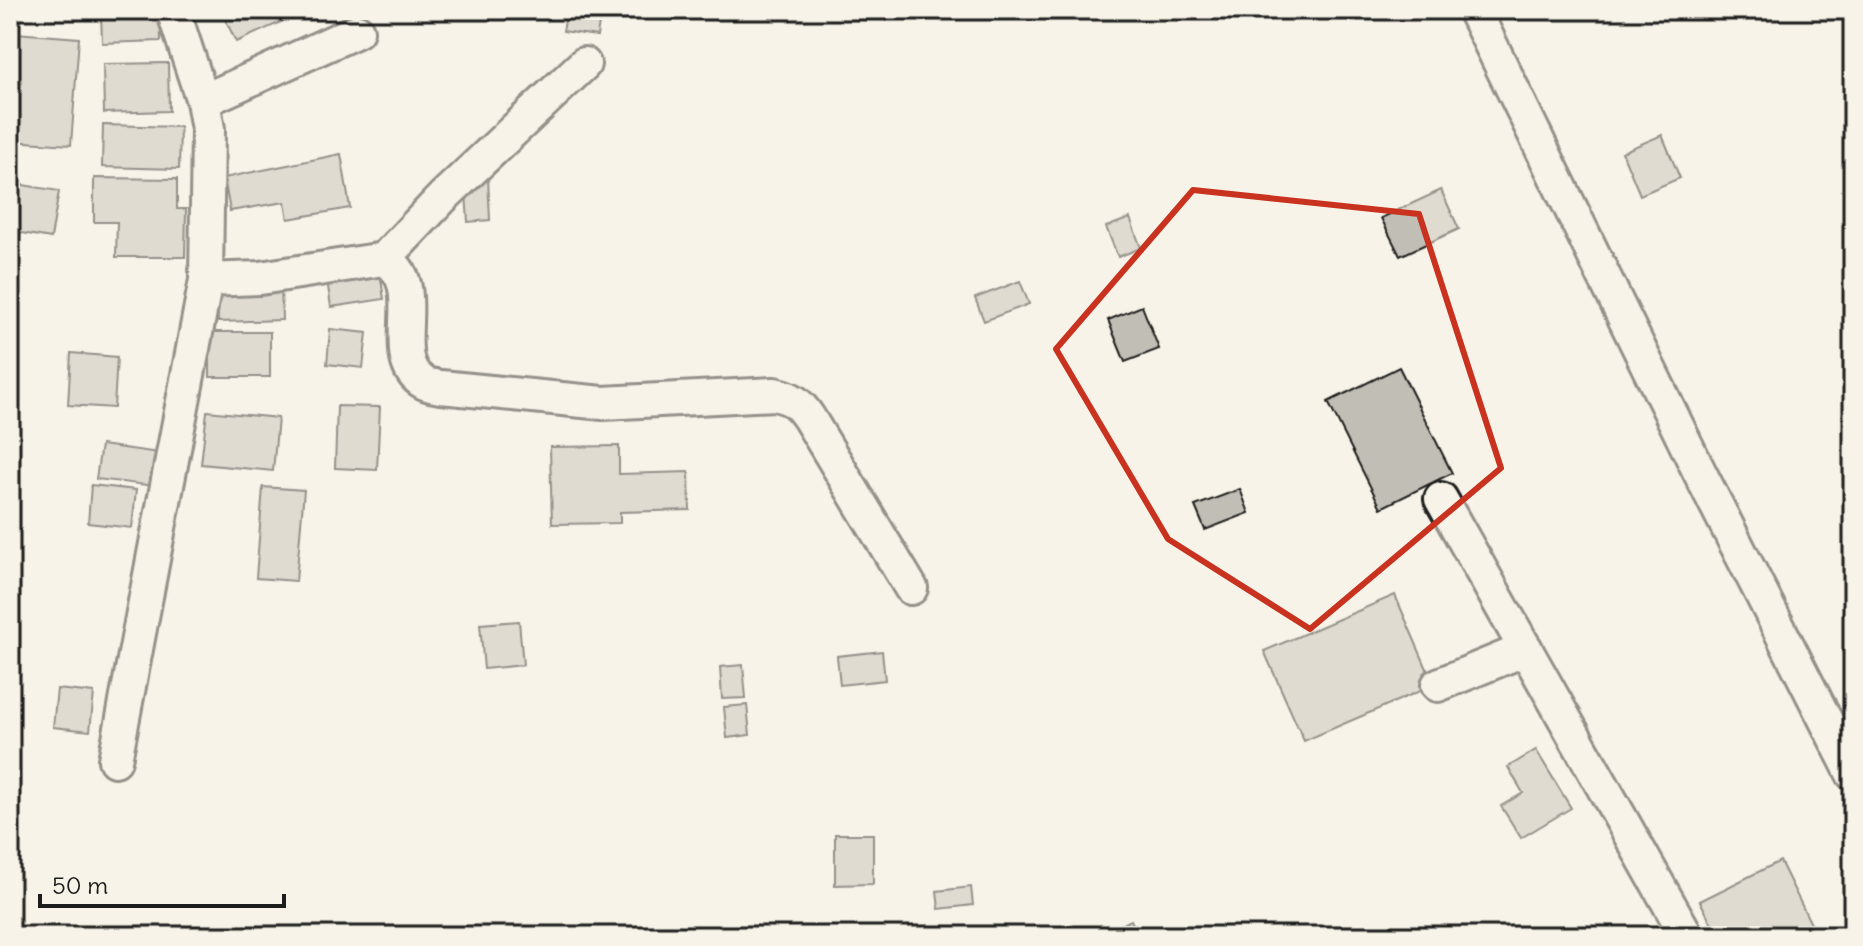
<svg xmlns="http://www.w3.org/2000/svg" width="1863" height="946" font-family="Delius,sans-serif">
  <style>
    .building { fill: #c0beb5; stroke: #1c1c1c; stroke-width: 2 }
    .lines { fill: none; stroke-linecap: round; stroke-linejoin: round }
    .minor-casing { stroke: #1c1c1c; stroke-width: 38 }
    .minor { stroke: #f7f3e8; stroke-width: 32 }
    .marked { fill: none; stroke: #c8321e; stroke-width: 6; stroke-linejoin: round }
  </style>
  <rect width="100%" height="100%" fill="#f7f3e8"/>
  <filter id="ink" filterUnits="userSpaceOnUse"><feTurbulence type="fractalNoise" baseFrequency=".0125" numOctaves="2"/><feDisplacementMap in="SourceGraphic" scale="16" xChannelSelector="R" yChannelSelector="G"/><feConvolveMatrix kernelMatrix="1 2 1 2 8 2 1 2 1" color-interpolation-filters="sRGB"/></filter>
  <g filter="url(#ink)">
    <g class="building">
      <path d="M101 10H160L161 41 102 43Z"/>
      <path d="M221 10H308L236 42Z"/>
      <path d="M567 10H601L597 36 563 31Z"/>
      <path d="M15 33 79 38 71 145 10 141Z"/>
      <path d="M168 63 169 111 104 113 103 64Z"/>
      <path d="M103 125 180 127 179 169 102 167Z"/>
      <path d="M1662 135 1680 178 1640 195 1622 152Z"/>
      <path d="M341 154 350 208 288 219 285 202 230 211 224 178Z"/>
      <path d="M94 178 177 179V209H186L185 257H116L117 222H94Z"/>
      <path d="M488 178 490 220 468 222 465 179Z"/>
      <path d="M17 184 59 191 51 238 10 231Z"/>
      <path d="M1441 190 1459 229 1400 256 1381 218Z"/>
      <path d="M1130 218 1141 248 1118 257 1106 227Z"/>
      <path d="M379 265 384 299 331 307 326 273Z"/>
      <path d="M281 281 282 320 218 322 217 284Z"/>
      <path d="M1020 281 1029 304 984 321 975 298Z"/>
      <path d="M1142 306 1159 349 1125 362 1108 320Z"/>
      <path d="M330 329 367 333 363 368 327 364Z"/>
      <rect x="210" y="332" width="60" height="45"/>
      <path d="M71 353 117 357 114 408 68 405Z"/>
      <path d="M1399 367 1452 473 1381 508 1328 402Z"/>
      <path d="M337 406 380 407 377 470 335 468Z"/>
      <path d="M207 411 278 418 273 471 201 464Z"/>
      <path d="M101 445 167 454 163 487 96 479Z"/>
      <path d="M619 446V474L689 472 690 510 620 512V523L552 524 550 447Z"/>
      <path d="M91 485 136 490 132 528 88 523Z"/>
      <path d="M263 487 304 490 296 581 256 578Z"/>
      <path d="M1240 489 1249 513 1205 530 1195 506Z"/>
      <path d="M1395 595 1434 685 1304 741 1264 651Z"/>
      <path d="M519 621 523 665 484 669 480 624Z"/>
      <path d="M882 651 885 680 840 685 837 656Z"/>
      <path d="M743 665 746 698 722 699 720 667Z"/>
      <path d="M57 689 94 693 90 731 53 727Z"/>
      <path d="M747 705 750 735 727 738 724 707Z"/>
      <path d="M1536 750 1571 808 1521 838 1501 806 1523 793 1508 767Z"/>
      <path d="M835 834H873V884L835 885Z"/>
      <path d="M1780 861 1813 928 1798 936H1718L1700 901Z"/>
      <path d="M971 887 973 905 939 909 937 891Z"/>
      <path d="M1131 920 1139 936H1098Z"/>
    </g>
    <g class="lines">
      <g class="minor-casing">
        <g id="minor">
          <path d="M173 10 203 101 208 129 206 280 260 278 384 259C431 283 383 358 423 382 427 385 435 386 441 387L603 403 774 394C793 398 799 403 809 418L911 588"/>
          <path d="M1474 10 1699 471 1853 774"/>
          <path d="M203 101 357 31"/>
          <path d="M384 259 443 197 584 64"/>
          <path d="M1441 499 1687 936"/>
          <path d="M1438 685 1526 649"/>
          <path d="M115 760 206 280"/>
        </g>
      </g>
      <use href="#minor" class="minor"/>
    </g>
  </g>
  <path d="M0 0H1863V946H0ZM1193 190 1419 214 1501 468 1310 629 1168 539 1056 349Z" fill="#f7f3e8" fill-opacity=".55" fill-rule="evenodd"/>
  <path class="marked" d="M1193 190 1419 214 1501 468 1310 629 1168 539 1056 349Z"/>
  <rect width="1863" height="946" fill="none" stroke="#f7f3e8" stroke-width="40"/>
  <rect x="20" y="20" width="1823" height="906" fill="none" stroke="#1c1c1c" stroke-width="3" filter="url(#ink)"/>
  <path d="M40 894v12h244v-12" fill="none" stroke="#1c1c1c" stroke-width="4"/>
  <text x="52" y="894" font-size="24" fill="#1c1c1c" stroke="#f7f3e8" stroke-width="6" paint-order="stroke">50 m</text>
</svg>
